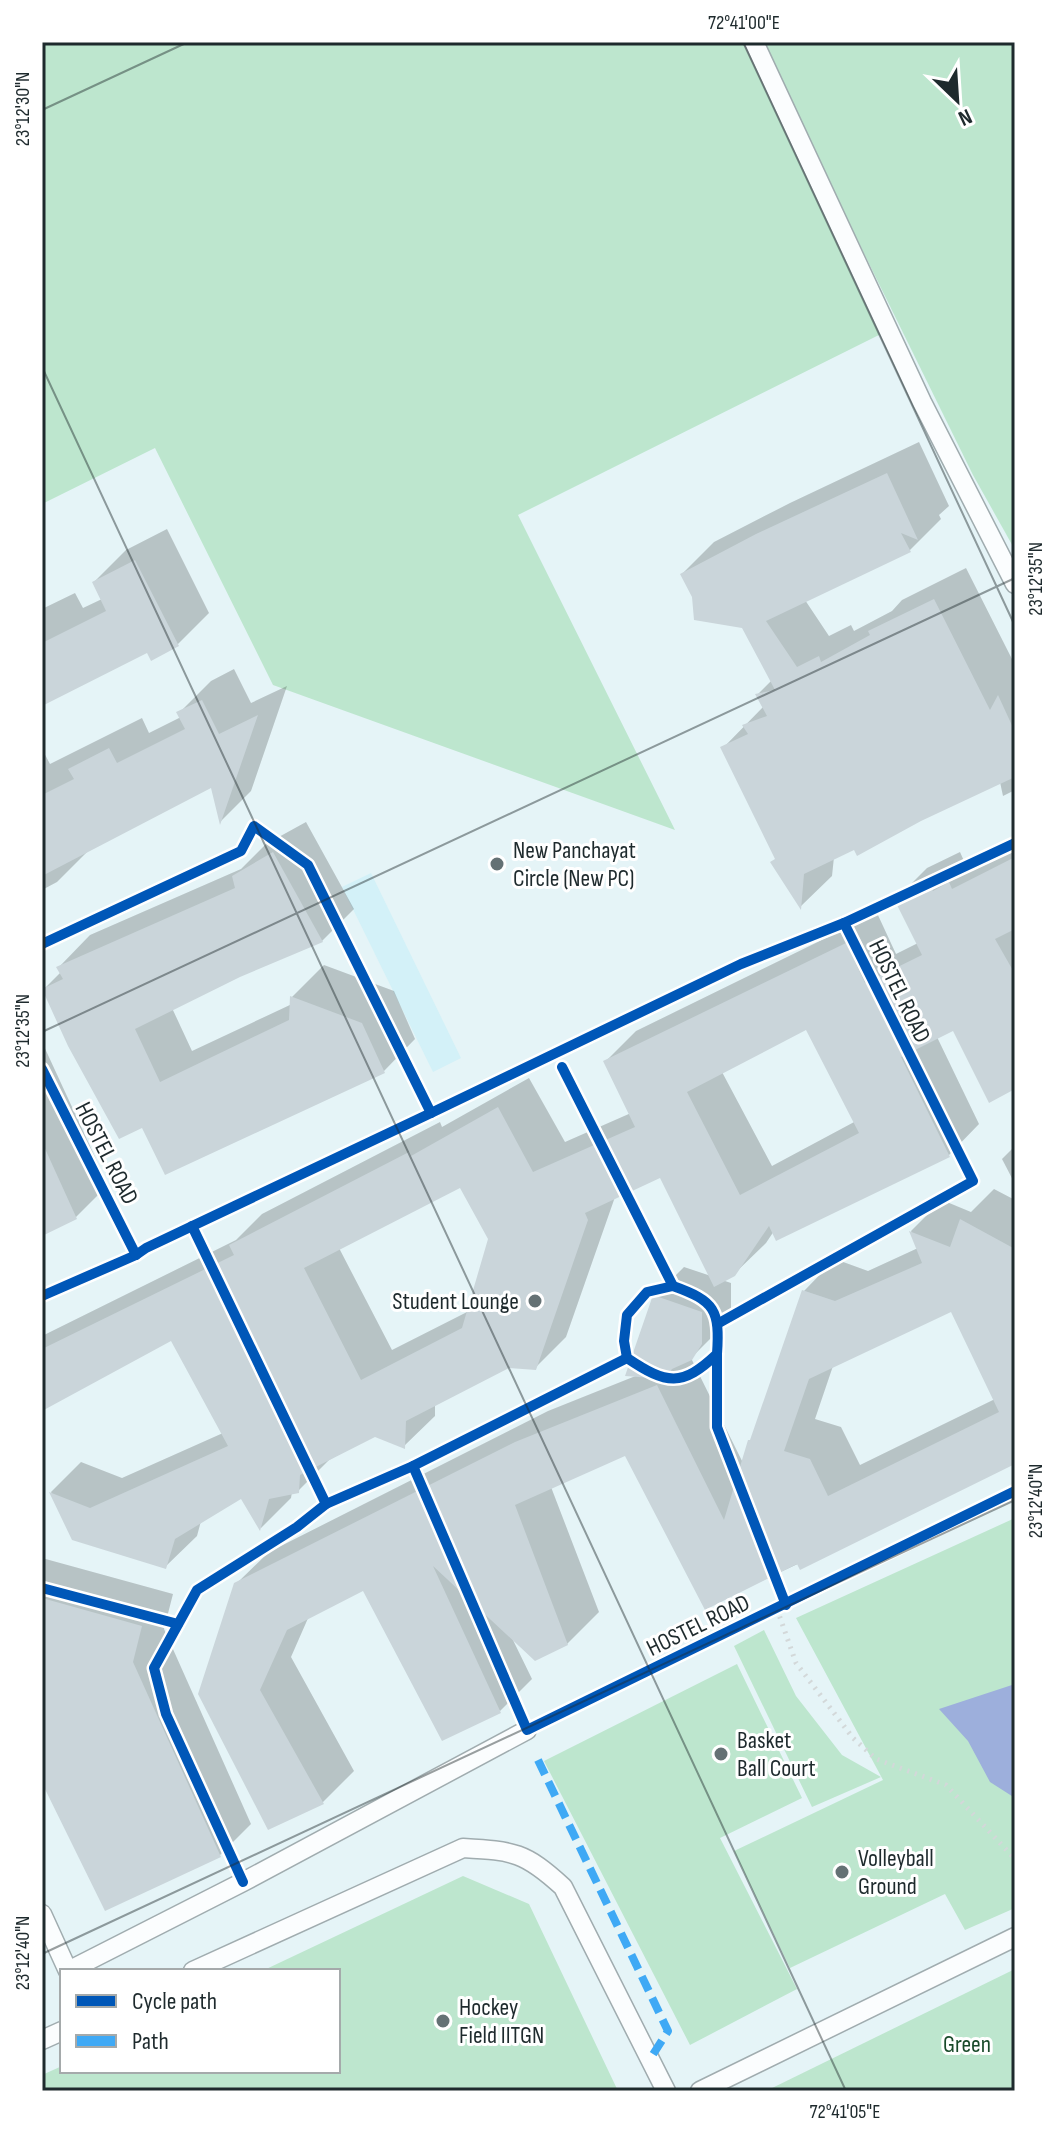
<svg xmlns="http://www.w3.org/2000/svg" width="1057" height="2133" font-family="'Sofia Sans Condensed',sans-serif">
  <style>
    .built { fill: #d3f1f8 }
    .green { fill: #bde6ce }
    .water { fill: #9dafdc }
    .shadow { fill: #0003; fill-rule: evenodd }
    .building { fill: #cad5da; fill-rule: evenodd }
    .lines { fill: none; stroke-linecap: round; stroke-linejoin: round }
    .lane-casing { stroke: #a0acaf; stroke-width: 21 }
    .path { stroke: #d3d8d9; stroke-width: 5; stroke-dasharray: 2 6; stroke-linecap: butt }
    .lane { stroke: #fbfdfe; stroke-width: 18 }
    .quiet { stroke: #3fa9f5; stroke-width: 8; stroke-dasharray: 16 8; stroke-linecap: butt }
    .cycleway-casing { stroke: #fff; stroke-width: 15 }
    .cycleway { stroke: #0057b8; stroke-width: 10 }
    .ticks { fill: none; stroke: #1e2a2d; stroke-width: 2; stroke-opacity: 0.45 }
    .poi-dot { fill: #647174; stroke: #fff; stroke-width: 3 }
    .labels { text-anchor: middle; stroke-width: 6; stroke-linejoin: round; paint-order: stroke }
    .poi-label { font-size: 24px; fill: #1e2a2d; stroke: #fff; text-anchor: start }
    .street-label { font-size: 24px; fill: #1e2a2d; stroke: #fff }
    .park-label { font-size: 24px; fill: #194a2a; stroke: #fff }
    .neatline { fill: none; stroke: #1e2a2d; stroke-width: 3 }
    .ticks-label { font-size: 20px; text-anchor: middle; fill: #1e2a2d }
  </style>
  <rect width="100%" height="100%" fill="#e5f4f7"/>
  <path class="built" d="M371 873 461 1058 433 1072 342 887Z"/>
  <g class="green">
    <path d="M42 42H755L893 328 518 515 675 830 273 685 155 448 42 504Z"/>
    <path d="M760 42H1015V550L973 475Z"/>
    <path d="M1015 1518V1908L965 1930 945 1894 790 1968 734 1851 883 1780 796 1618Z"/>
    <path d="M764 1630 796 1696 842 1755 881 1777 812 1807 734 1646Z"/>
    <path d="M737 1664 802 1798 720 1838 797 1989 690 2045 544 1761Z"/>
    <path d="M463 1876 529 1904 618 2091H42V2075L62 2066V2071H338V1971H262Z"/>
    <path d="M1015 1969V2091H766Z"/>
  </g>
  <path class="water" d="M1015 1684V1798L990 1782 968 1741 939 1709Z"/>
  <g class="shadow">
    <path d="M919 442 949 506 939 515 941 519 909 551 805 600 829 636 851 625 854 631 892 611 902 600 966 568 1015 665V790L1003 796 1000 782 834 857 832 876 801 906 723 748 764 706 758 694 772 680 743 627 693 596 682 574 714 542 790 503Z"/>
    <path d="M167 529 209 613 177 645 148 650 42 704V609L75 593 83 608 102 599 94 582 126 550Z"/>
    <path d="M234 669 251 703 287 686 251 791 221 821 212 785 90 849 57 882 42 890V749L50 764 142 718 149 733 181 717 179 713 211 681Z"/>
    <path d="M306 822 354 909 322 941 239 975 172 1008 192 1051 292 1004V997L324 965 394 991 415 1039 384 1071 143 1125 43 990 61 972 59 967 90 935 241 869 266 844Z"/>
    <path d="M1015 843V1087L954 1028 937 1037 979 1124 949 1155 774 1231 766 1243 734 1274 722 1280 731 1283V1313L721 1328 691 1358 743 1463 804 1291 835 1259 868 1271 918 1248 911 1231 942 1200 971 1212 994 1189 1015 1200V1462L706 1607 626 1453 551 1487 599 1612 567 1644 512 1638 532 1679 500 1711 364 1589 309 1616 291 1657 354 1771 323 1802 269 1827 236 1584 269 1552 548 1411 638 1375 655 1296 684 1267 711 1276 661 1175 615 1197 566 1337 535 1368 508 1366 435 1404V1416L404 1446 375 1434 329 1460 298 1491 292 1492 291 1498 261 1528 241 1497 201 1521 197 1536 166 1566 73 1538 51 1492 81 1462 122 1478 223 1433 172 1339 42 1408V1336L236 1240 262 1214 440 1122 442 1127 529 1078 565 1142 631 1113 606 1061 636 1031 877 913 896 954 918 943 896 899 927 868 960 852 964 861 980 853 983 860ZM807 1027 856 1121 772 1166 722 1072ZM461 1186 490 1239 469 1311 392 1350 339 1248ZM952 1310 995 1399 860 1465 841 1427 815 1419 833 1366Z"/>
    <path d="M42 1042 108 1185 76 1217 42 1234Z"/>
    <path d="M1015 1146V1184L1002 1159Z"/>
    <path d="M42 1558 173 1594 164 1629 251 1824 219 1856 42 1778Z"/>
  </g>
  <g class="building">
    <path d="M887 473 918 540 901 533 911 552 766 621 797 667 819 656 821 662 870 635 868 631 934 599 990 710 998 695 1015 732V777L921 821 857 856 854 850 804 874 801 910 770 862 775 859 720 747 748 734 742 725 767 716 755 694 775 690 742 628 694 620 692 597 680 574 756 534Z"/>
    <path d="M135 560 179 646 151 661 147 653 42 706V643L106 611 92 582Z"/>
    <path d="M202 700 219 734 258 715 220 825 211 788 42 876V795L74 779 68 769 109 748 117 763 185 729 176 712Z"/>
    <path d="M273 852 323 942 240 977 135 1029 160 1082 289 1020 290 996 362 1023 385 1073 165 1175 142 1128 119 1139 68 1046 42 989 63 979 56 967 235 888 232 876Z"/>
    <path d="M1015 857V929L995 939 1015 974V1089L989 1103 953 1031 901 1057 950 1157 776 1241 769 1226 735 1276 714 1287 660 1178 585 1213 588 1220 536 1370 509 1368 406 1421 405 1449 375 1437 300 1475 299 1493 269 1499 260 1531 241 1499 175 1539 166 1569 72 1540 49 1492 90 1508 228 1446 171 1341 42 1411V1349L234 1255 229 1245 409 1152 411 1156 498 1107 533 1172 635 1127 603 1061 846 943 865 983 922 955 894 899 929 881 933 891 949 882 952 889ZM806 1030 859 1133 740 1195 687 1092ZM460 1188 488 1239 462 1328 361 1380 304 1268Z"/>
    <path d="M42 1142 77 1219 42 1236Z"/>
    <path d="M960 1219 1015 1249V1464L800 1570 797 1564 705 1610 625 1456 515 1505 568 1645 535 1661 433 1566 501 1713 442 1741 363 1591 287 1630 260 1690 324 1804 268 1830 198 1694 234 1583 515 1442 657 1385 724 1520 748 1440H750L802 1290 835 1301 922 1263 909 1231 950 1247ZM951 1312 999 1412 828 1496 810 1459 784 1451 809 1379Z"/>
    <path d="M653 1295 702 1312V1344L692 1360 672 1369 665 1379 625 1376Z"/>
    <path d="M42 1598 142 1626 133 1662 221 1857 105 1911 42 1783Z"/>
  </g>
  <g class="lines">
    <g class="lane-casing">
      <g id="lane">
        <path d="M754 42 922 402 1015 584"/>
        <path d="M42 1914 68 1971 243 1882 527 1730"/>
        <path d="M193 1971 463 1848C514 1851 525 1852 563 1887L666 2091"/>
        <path d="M42 2040 62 2031"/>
        <path d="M700 2091 1015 1937"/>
      </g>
    </g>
    <path class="path" d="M777 1609 796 1663 853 1738 876 1759 946 1785 1015 1859"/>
    <use href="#lane" class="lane"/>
    <path class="quiet" d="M538 1760 668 2031 650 2059"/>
    <g class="cycleway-casing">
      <g id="cycleway">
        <path d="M844 923 1015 843"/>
        <path d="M42 944 241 851 254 826 308 865 431 1113 146 1248 136 1255 42 1296"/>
        <path d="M562 1067 673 1286"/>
        <path d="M42 1069 136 1255"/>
        <path d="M431 1113 741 964 844 923 973 1181 719 1323"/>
        <path d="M192 1226 326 1504"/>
        <path d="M673 1286C715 1301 720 1310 717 1354 682 1387 667 1385 627 1358L624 1341 627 1315 647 1292Z"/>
        <path d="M717 1354V1427L786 1605"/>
        <path d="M413 1466 527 1730 1015 1491"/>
        <path d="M42 1588 178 1624"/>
        <path d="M243 1882 166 1714 154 1668 197 1590 297 1527 326 1504 413 1466 627 1358"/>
      </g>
    </g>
    <use href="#cycleway" class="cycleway"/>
  </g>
  <path class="ticks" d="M743 42 1015 626M42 110 188 42M42 367 846 2091M42 1032 1015 578M42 1954 1015 1500"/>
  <g class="poi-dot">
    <circle cx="497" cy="864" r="8"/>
    <circle cx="535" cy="1301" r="8"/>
    <circle cx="721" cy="1754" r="8"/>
    <circle cx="842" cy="1872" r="8"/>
    <circle cx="443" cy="2021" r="8"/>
  </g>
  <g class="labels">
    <g class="poi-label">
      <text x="513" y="858">New Panchayat<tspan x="513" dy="28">Circle (New PC)</tspan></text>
      <text x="519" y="1309" text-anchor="end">Student Lounge</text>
      <text x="737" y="1748">Basket<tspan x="737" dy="28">Ball Court</tspan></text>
      <text x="858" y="1866">Volleyball<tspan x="858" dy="28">Ground</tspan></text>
      <text x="459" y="2015">Hockey<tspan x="459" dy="28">Field IITGN</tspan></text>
    </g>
    <g class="street-label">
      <text transform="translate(900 991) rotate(64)" y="8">HOSTEL ROAD</text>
      <text transform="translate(107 1153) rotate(63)" y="8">HOSTEL ROAD</text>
      <text transform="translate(698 1625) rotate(-26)" y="8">HOSTEL ROAD</text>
    </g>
    <g class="park-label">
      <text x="967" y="2052">Green</text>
    </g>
  </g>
  <rect width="1057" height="2133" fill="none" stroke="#ffffff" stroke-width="88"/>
  <rect x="60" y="1969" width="280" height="104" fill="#ffffff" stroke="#a5aaab" stroke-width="2"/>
  <rect x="76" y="1995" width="40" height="12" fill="#0057b8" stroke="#a5aaab" stroke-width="2"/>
  <text x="132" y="2009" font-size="24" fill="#1e2a2d">Cycle path</text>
  <rect x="76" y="2035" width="40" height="12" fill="#3fa9f5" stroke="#a5aaab" stroke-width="2"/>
  <text x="132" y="2049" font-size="24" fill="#1e2a2d">Path</text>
  <g transform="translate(957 100) rotate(155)" stroke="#ffffff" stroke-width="6" paint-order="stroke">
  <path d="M0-6L14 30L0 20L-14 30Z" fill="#1e2a2d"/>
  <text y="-12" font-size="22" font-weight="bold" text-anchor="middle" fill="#1e2a2d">N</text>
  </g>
  <rect x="44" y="44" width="969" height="2045" class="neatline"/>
  <g class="ticks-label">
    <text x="744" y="29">72°41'00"E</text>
    <text transform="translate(22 109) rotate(-90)" y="7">23°12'30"N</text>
    <text transform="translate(1035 579) rotate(-90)" y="7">23°12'35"N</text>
    <text transform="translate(22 1031) rotate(-90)" y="7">23°12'35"N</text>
    <text transform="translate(1035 1501) rotate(-90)" y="7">23°12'40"N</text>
    <text transform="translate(22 1953) rotate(-90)" y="7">23°12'40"N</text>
    <text x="845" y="2118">72°41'05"E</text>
  </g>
</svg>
